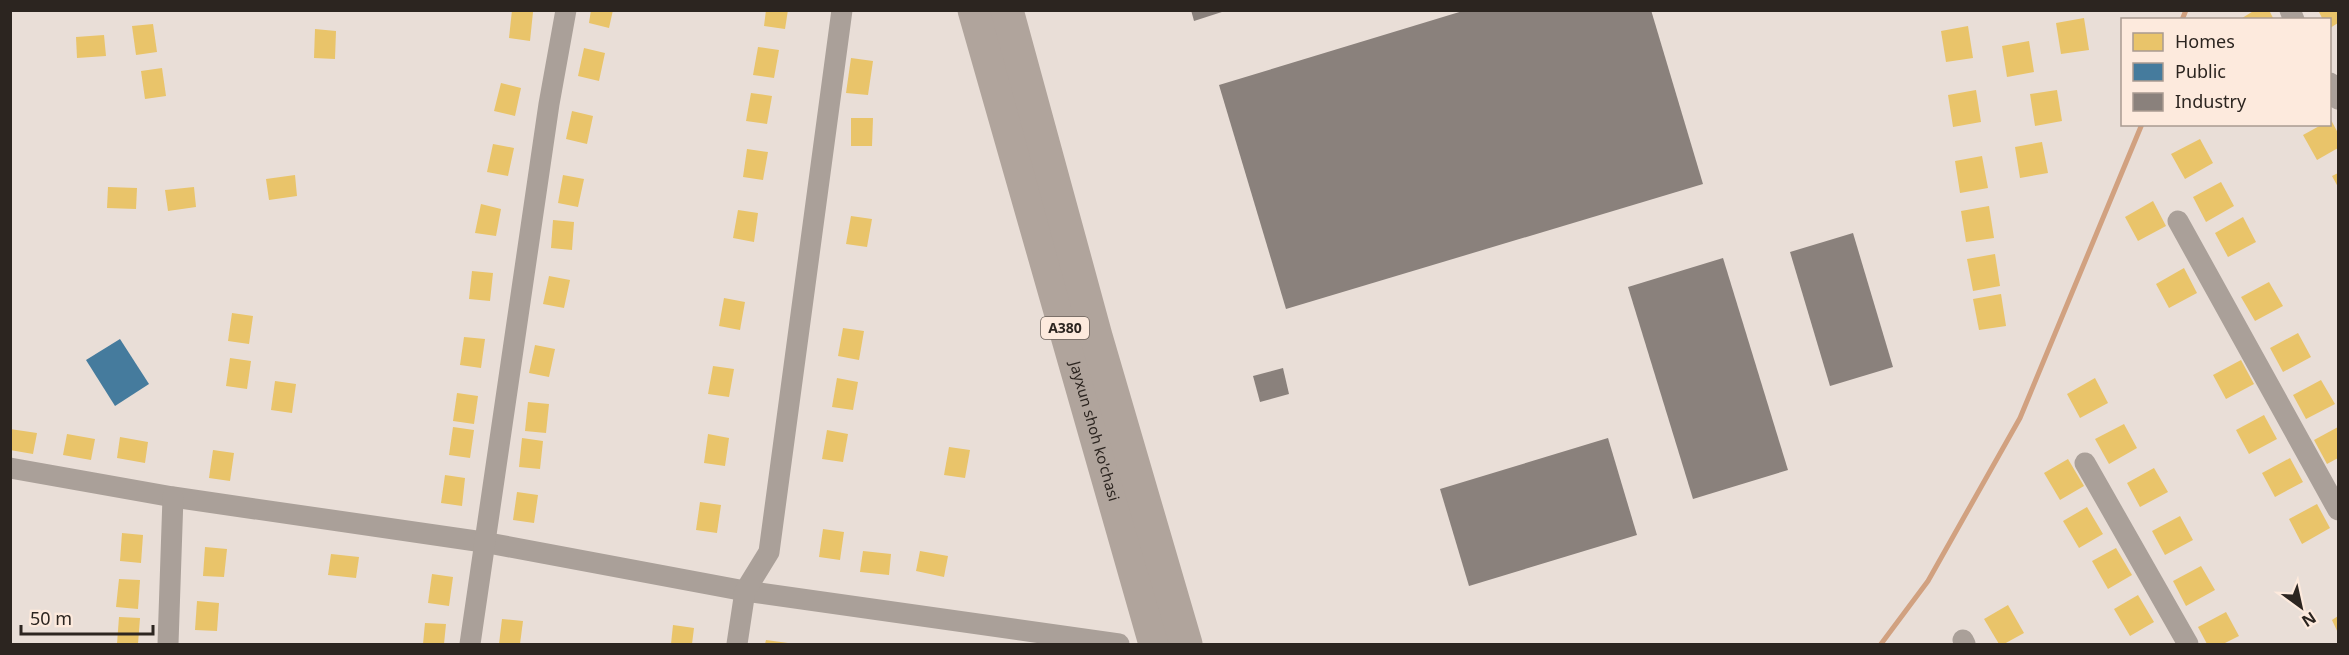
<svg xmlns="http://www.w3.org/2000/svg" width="2349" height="655" font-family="'Noto Sans',sans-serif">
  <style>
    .homes { fill: #e9c46a }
    .public { fill: #457b9d }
    .industry { fill: #8a817c }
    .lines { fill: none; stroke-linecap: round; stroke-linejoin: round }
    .stream { stroke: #d1a180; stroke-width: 5 }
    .minor { stroke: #aaa099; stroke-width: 21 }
    .trunk { stroke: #b0a49c; stroke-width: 33 }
    .labels { text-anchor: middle; stroke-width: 6; stroke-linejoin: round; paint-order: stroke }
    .shield { fill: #fdeadd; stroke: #6b6059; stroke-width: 1.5 }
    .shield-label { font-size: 14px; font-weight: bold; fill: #2c2520 }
    .street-label { font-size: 15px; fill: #2c2520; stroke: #fdeadd }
  </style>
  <rect width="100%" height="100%" fill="#e9ded7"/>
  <g class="homes">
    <path d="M512 10 533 12 530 41 509 38Z"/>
    <path d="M591 10H613L609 28 589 23Z"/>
    <path d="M766 10H788L785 29 764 26Z"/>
    <path d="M2255 10H2269L2274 20H2239Z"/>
    <path d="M2318 10H2338V23L2330 28V20H2323Z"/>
    <path d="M2084 18 2089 50 2061 54 2056 23Z"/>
    <path d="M153 24 157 52 136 55 132 26Z"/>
    <path d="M1968 26 1973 58 1946 62 1941 31Z"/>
    <path d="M315 29 336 31 335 59 314 58Z"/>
    <path d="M104 35 106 56 77 58 76 37Z"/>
    <path d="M2029 41 2034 72 2007 77 2002 46Z"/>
    <path d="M758 47 779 50 774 78 753 75Z"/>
    <path d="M584 48 605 53 599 81 578 76Z"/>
    <path d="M851 58 873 61 868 95 846 93Z"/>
    <path d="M162 68 166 96 145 99 141 71Z"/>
    <path d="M501 83 521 88 515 116 494 111Z"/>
    <path d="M1976 90 1981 122 1953 127 1948 95Z"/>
    <path d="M2057 90 2062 121 2035 126 2030 94Z"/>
    <path d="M751 93 772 96 767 124 746 121Z"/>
    <path d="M572 111 593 116 587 144 566 139Z"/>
    <path d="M851 118H873L872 146H851Z"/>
    <path d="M2331 120 2338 133V148L2317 160 2303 135 2323 124H2330Z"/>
    <path d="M2200 139 2213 163 2185 179 2171 154Z"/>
    <path d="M2042 142 2048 173 2020 178 2015 147Z"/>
    <path d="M493 144 514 148 508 176 487 172Z"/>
    <path d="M747 149 768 152 763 180 743 177Z"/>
    <path d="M1982 156 1988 188 1960 193 1955 161Z"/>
    <path d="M2338 173V187L2332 176Z"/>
    <path d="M295 175 297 196 269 200 266 179Z"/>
    <path d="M563 175 584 179 578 207 558 203Z"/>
    <path d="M2221 182 2234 206 2206 222 2193 197Z"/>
    <path d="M108 187 137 188 136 209 107 208Z"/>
    <path d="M194 187 196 207 168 211 165 190Z"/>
    <path d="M2153 201 2166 226 2138 241 2125 217Z"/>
    <path d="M481 204 501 209 496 236 475 233Z"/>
    <path d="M1989 206 1994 238 1966 242 1961 211Z"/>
    <path d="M738 210 758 213 754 242 733 238Z"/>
    <path d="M851 216 872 219 867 247 846 244Z"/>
    <path d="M2243 217 2256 242 2228 257 2215 233Z"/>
    <path d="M553 220 574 222 572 250 551 248Z"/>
    <path d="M1995 254 2000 286 1973 291 1967 259Z"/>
    <path d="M2184 268 2197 293 2169 308 2156 284Z"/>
    <path d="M472 271 493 273 490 301 469 299Z"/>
    <path d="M549 276 570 280 564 308 543 304Z"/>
    <path d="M2269 282 2283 306 2255 321 2241 297Z"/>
    <path d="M2001 294 2006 326 1979 330 1973 299Z"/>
    <path d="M724 298 745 302 740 330 719 326Z"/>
    <path d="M232 313 253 316 249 344 228 341Z"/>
    <path d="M843 328 864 331 859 360 838 356Z"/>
    <path d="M2298 333 2311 357 2283 372 2270 348Z"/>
    <path d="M464 337 485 339 481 368 460 365Z"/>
    <path d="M535 345 555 349 549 377 529 373Z"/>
    <path d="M230 358 251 361 247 389 226 386Z"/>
    <path d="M2241 360 2254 384 2226 399 2213 375Z"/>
    <path d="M713 366 734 369 729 397 708 394Z"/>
    <path d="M837 378 858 382 853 410 832 407Z"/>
    <path d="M2095 378 2108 403 2080 418 2067 394Z"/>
    <path d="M2321 380 2335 404 2306 419 2293 395Z"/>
    <path d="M275 381 296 384 292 413 271 410Z"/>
    <path d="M457 393 478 396 474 424 453 421Z"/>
    <path d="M528 402 549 404 546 433 525 431Z"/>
    <path d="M2264 415 2277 439 2249 454 2236 430Z"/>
    <path d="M2124 424 2137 448 2109 464 2095 439Z"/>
    <path d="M453 427 474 430 470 458 449 455Z"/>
    <path d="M2338 427V458L2327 464 2314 440Z"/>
    <path d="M10 429 37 433 33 454 10 450Z"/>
    <path d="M827 430 848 434 843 462 822 459Z"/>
    <path d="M67 434 95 439 91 460 63 455Z"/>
    <path d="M708 434 729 438 725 466 704 463Z"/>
    <path d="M120 437 148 442 145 463 117 458Z"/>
    <path d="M522 438 543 441 540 469 519 467Z"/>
    <path d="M949 447 970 450 965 478 944 475Z"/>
    <path d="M213 450 234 453 230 481 209 478Z"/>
    <path d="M2290 458 2303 482 2275 497 2262 473Z"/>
    <path d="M2068 459 2084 486 2060 500 2044 473Z"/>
    <path d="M2154 468 2168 492 2140 507 2127 483Z"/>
    <path d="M445 475 465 478 462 506 441 503Z"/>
    <path d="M517 492 538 495 534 523 513 520Z"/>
    <path d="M700 502 721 505 717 533 696 530Z"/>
    <path d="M2317 504 2330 528 2302 544 2289 519Z"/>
    <path d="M2087 507 2103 534 2079 548 2063 521Z"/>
    <path d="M2180 516 2193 540 2165 555 2152 531Z"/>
    <path d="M823 529 844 532 840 560 819 557Z"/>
    <path d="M122 533 143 535 141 563 120 561Z"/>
    <path d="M205 547 227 549 224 577 203 576Z"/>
    <path d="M2116 548 2132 575 2108 589 2092 561Z"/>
    <path d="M863 551 891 554 889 575 860 572Z"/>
    <path d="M920 551 948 556 944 577 916 571Z"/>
    <path d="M331 554 359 557 356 578 328 575Z"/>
    <path d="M2201 566 2215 590 2186 606 2173 581Z"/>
    <path d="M432 574 453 577 449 606 428 603Z"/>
    <path d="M119 579 140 580 138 609 116 607Z"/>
    <path d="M2138 595 2154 622 2130 636 2114 609Z"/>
    <path d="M197 601 219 603 217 631 195 630Z"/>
    <path d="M2008 605 2024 633 2004 644H1999L1984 619Z"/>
    <path d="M2226 612 2239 636 2223 644H2207L2198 627Z"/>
    <path d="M2338 616V633L2332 620Z"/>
    <path d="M119 617 140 618 138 644H117Z"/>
    <path d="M502 619 523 621 520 644H499Z"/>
    <path d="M425 623 446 624 444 644H423Z"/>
    <path d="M673 625 694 628 692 644H671Z"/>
    <path d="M766 640 788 643V644H765Z"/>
  </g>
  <path class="public" d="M120 339 149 384 115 406 86 360Z"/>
  <g class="industry">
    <path d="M1191 10H1224L1225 11 1194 21Z"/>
    <path d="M1466 10H1651L1703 184 1286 309 1219 85Z"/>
    <path d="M1853 233 1893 367 1830 386 1790 252Z"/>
    <path d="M1723 258 1788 470 1693 499 1628 287Z"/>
    <path d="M1283 368 1289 394 1260 402 1253 376Z"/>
    <path d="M1608 438 1637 535 1469 586 1440 489Z"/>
  </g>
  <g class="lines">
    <g class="stream">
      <path d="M2182 20 2186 10"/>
      <path d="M1881 644 1928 581 2020 418 2142 124"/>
    </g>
    <g class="minor">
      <path d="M2290 10 2294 20"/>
      <path d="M2330 83 2338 99"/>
      <path d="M2178 221 2338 510"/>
      <path d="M2085 463 2188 644"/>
      <path d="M10 468 173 497 483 542 745 591 1119 644"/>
      <path d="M1963 640 1965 644"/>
      <path d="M168 644 173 497"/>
      <path d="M470 644 549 104 566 10"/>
      <path d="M737 644 745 591 769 552 842 10"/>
    </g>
    <g class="trunk">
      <path id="s1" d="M974 10 1155 644"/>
      <path d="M1007 10 1096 336 1186 644"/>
    </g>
  </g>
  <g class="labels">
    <rect class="shield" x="1041" y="317" width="48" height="22" rx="4.5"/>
    <g class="shield-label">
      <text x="1065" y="333">A380</text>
    </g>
    <g class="street-label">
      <text dy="5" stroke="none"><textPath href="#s1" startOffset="438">Jayxun shoh ko'chasi</textPath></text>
    </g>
  </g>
  <rect width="2349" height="655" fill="none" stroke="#2c2520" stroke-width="24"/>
  <rect x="2121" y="18" width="210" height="108" fill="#fdeadd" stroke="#a99b91" stroke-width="1.5"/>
  <rect x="2133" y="33" width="30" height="18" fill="#e9c46a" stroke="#a99b91" stroke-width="1.5"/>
  <text x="2175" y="48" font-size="18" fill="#2c2520">Homes</text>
  <rect x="2133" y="63" width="30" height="18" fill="#457b9d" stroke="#a99b91" stroke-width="1.5"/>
  <text x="2175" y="78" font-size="18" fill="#2c2520">Public</text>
  <rect x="2133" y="93" width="30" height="18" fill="#8a817c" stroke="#a99b91" stroke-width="1.5"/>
  <text x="2175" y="108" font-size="18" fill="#2c2520">Industry</text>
  <g transform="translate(2301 607) rotate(147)" stroke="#fdeadd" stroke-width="4.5" paint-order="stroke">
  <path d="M0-4.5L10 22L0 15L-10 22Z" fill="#2c2520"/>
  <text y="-9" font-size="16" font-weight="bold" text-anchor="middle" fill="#2c2520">N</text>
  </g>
  <path d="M21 625v9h132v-9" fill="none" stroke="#2c2520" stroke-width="3"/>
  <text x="30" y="625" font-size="18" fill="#2c2520" stroke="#fdeadd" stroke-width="4.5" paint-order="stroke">50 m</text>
</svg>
